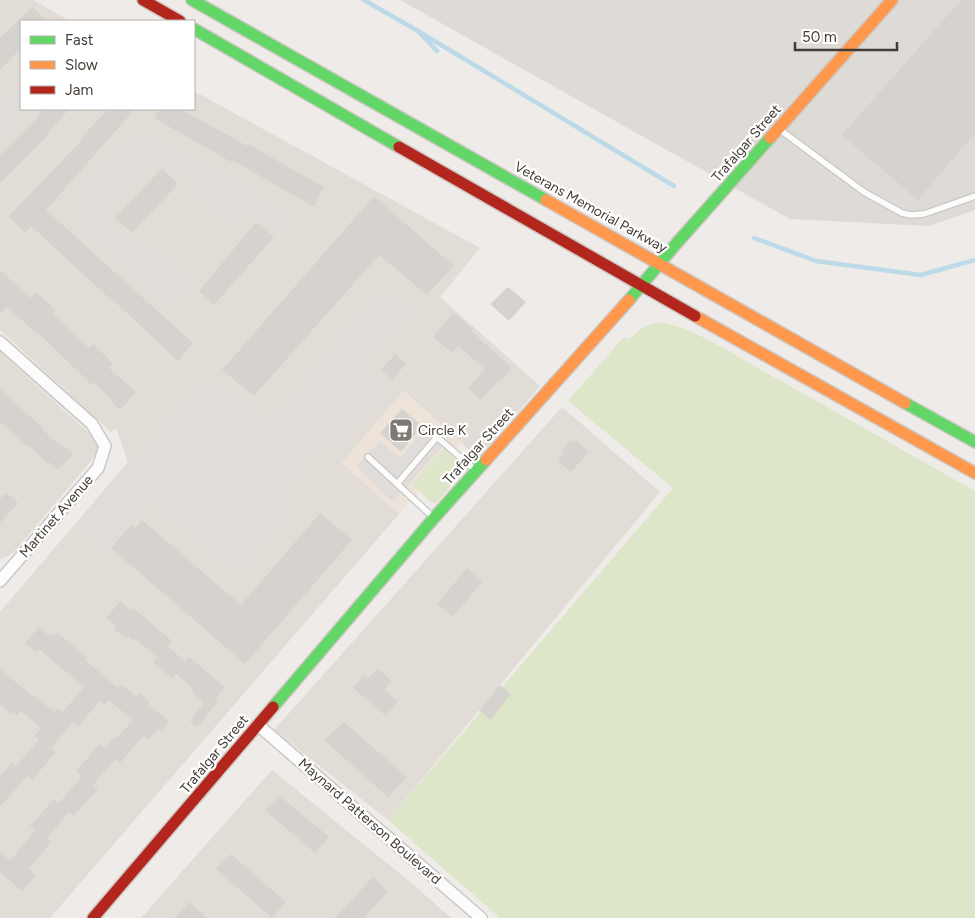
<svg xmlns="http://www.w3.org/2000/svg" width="975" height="918" font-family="Figtree,sans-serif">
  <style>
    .residential { fill: #e1ddd6 }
    .commercial { fill: #ede3d9 }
    .industrial { fill: #dedad6 }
    .green { fill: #dee6ca }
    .parking { fill: #dfdcd9 }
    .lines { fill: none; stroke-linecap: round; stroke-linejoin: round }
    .stream { stroke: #bcdae8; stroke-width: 4.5 }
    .building { fill: #d6d3cf }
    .lane-casing { stroke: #cac7c4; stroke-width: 8 }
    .street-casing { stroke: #cac7c4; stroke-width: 14 }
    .fast-casing { stroke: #ccc7c0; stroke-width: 14 }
    .slow-casing { stroke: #ccc7c0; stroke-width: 14 }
    .jam-casing { stroke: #ccc7c0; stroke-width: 14 }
    .lane { stroke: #fcfcfc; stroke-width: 5.5 }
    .street { stroke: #fcfcfc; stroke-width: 11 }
    .fast { stroke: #63d668; stroke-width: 11 }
    .slow { stroke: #ff974d; stroke-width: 11 }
    .jam { stroke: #b3261e; stroke-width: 11 }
    .labels { text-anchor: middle; stroke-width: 4.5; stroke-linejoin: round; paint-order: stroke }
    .street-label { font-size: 14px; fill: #433c36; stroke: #fff }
    .poi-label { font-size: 14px; fill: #433c36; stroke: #fff; text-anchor: start }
  </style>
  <rect width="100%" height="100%" fill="#eeebe8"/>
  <g class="residential">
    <path d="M0 0H33L70 21H21V109H194V91L480 248 440 297 540 386 478 458 404 391 342 463 399 514 50 918H0V612L128 462 116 428 111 432 0 330Z"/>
    <path d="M0 352 91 435 98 448 91 461 14 552 3 559H0Z"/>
    <path d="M562 407 660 492 388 820 274 730Z"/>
    <path d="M272 770 414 885 451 918H141Z"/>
  </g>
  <path class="commercial" d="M403 391 461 443 399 514 342 463Z"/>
  <path class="industrial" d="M400 0H975V210L929 226 790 219Z"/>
  <g class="green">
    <path d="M659 322 680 327 707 339 975 491V918H500L388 820 673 488 568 401 624 337 629 339 643 327Z"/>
    <path d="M444 449 463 465 464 471 436 503 431 502 412 484 442 450Z"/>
  </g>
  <g class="parking">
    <path d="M21 83V109H27L0 139V105Z"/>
    <path d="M147 138 162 139 293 215 281 234 249 212 240 224 185 193 191 182 155 160 101 217 131 245 141 238 191 282 168 307 83 230 77 215 78 198 83 187 115 151 128 142Z"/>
    <path d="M384 288 411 311 361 368 388 390 335 455 322 445 292 480 284 523 238 574 148 500 106 551 78 527 203 380 213 388 219 380 270 422Z"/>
    <path d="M427 426 446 442 393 502 356 467 380 441 400 458Z"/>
  </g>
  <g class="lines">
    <g class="stream">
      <path d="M364 0 418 31 437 51"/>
      <path d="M418 31 674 186"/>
      <path d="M754 238 816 261 921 275 975 260"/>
    </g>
  </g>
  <g class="building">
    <path d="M961 0H975V133L918 200 842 135Z"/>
    <path d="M32 7 48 21H21V48L0 70V38Z"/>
    <path d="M43 109H69L48 133 49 134 0 183V155L39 116 38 115Z"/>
    <path d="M108 109H135L46 210 193 343 178 361 109 296 108 297 31 226 25 233 9 216 82 140 81 138Z"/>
    <path d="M159 109H181L247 146 248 144 324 187 314 207 232 160 231 162 154 118Z"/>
    <path d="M162 168 178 184 132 233 115 218Z"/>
    <path d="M374 196 454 266 427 295 379 255 254 396 222 370Z"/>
    <path d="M256 222 274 237 214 305 199 291Z"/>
    <path d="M0 270 30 298 36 292 56 310 53 314 89 348 93 344 113 363 109 368 136 392 120 410 110 400 111 399 94 383 92 385 37 332 36 333 7 307 0 314Z"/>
    <path d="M508 287 526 302 509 321 490 304Z"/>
    <path d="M453 313 472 329 471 331 510 366 509 368 511 370 500 382 499 380 481 400 468 388 485 369 458 346 452 353 433 337Z"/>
    <path d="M395 354 406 364 392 380 381 370Z"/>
    <path d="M0 389 44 429 43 430 60 446 61 444 73 454 58 470 49 462 48 464 29 446 28 447 0 422Z"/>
    <path d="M402 409 422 426 401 452 380 433Z"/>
    <path d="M570 440 574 443 576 440 589 452 571 472 558 461 564 453 561 451Z"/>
    <path d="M6 492 18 503 0 523V499Z"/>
    <path d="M320 513 352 540 245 664 111 548 131 525 135 528 142 520 241 605Z"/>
    <path d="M467 568 482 582 453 617 437 604Z"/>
    <path d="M120 601 130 610 132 607 172 641 168 647 185 661 189 657 225 687 215 700 218 702 197 727 190 721 204 703 191 691 193 688 176 674 172 678 153 662 157 657 135 639 133 641 128 637 127 639 114 629 116 626 106 618Z"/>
    <path d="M39 627 49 636 52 633 54 635 57 632 87 657 85 660 118 688 121 684 137 697 139 693 150 702 148 704 169 721 161 731 158 729 148 740 143 736 120 763 115 759 93 785 98 789 74 816 69 812 47 838 51 842 29 869 36 875 22 891 0 872V852L10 861 35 830 30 826 54 799 59 803 82 776 76 771 100 744 105 748 114 737 116 739 133 720 108 700 105 705 100 701 78 726 73 722 51 748 56 752 32 780 27 776 0 807V776L12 762 16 766 39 740 34 736 41 728 21 711 17 715 13 712 12 714 0 704V669L32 696 33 695 55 712 58 708 63 712 84 687 39 649 36 652 25 643Z"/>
    <path d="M378 669 392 681 384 690 398 701 386 716 353 688 364 675 368 678Z"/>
    <path d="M500 685 511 694 491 720 479 710Z"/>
    <path d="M344 722 407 777 388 797 324 740Z"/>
    <path d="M280 796 329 837 315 853 265 810Z"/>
    <path d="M231 854 286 902 272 918 216 869Z"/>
    <path d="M373 877 388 891 364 918H335Z"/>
    <path d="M189 902 207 918H175Z"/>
  </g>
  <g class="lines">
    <g class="lane-casing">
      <g id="lane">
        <path d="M779 129 864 192 902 213 911 215 924 214 975 196"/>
        <path d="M368 457 434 518"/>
        <path d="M397 484 437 437 476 471"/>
      </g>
    </g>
    <g class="street-casing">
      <g id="street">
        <path d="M0 342 92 424 105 446 98 468 0 581"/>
        <path d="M258 725 481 918"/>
      </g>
    </g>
    <g class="fast-casing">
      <g id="fast">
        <path d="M192 0 546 200"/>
        <path d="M194 29 399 147"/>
        <path d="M629 300 676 244 770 138"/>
        <path d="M905 403 975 442"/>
        <path d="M273 707 434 518 486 460"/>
      </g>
    </g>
    <g class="slow-casing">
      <g id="slow">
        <path d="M770 138 892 0"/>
        <path d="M546 200 905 403"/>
        <path d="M695 316 975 473"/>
        <path d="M486 460 629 300"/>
      </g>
    </g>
    <g class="jam-casing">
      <g id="jam">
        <path d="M143 0 180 21"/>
        <path d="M399 147 695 316"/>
        <path d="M93 918 273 707"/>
      </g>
    </g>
    <use href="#lane" class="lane"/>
    <use href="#street" class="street"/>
    <use href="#fast" class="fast"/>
    <use href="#slow" class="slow"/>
    <use href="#jam" class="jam"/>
  </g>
  <defs>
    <g id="supermarket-square" transform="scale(1.25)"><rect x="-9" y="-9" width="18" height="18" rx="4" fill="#7f7974" stroke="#fff"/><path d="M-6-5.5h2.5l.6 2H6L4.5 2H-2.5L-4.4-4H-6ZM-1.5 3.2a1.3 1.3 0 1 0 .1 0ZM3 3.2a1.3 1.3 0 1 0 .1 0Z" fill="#fff"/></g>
  </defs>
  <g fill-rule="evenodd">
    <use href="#supermarket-square" x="401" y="430"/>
  </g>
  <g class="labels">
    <g class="street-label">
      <text transform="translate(746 143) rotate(-49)" y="5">Trafalgar Street</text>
      <text transform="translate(591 207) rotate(29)" y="5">Veterans Memorial Parkway</text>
      <text transform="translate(478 446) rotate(-48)" y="5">Trafalgar Street</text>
      <text transform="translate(56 516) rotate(-49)" y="5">Martinet Avenue</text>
      <text transform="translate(214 754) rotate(-50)" y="5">Trafalgar Street</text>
      <text transform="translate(370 821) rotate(41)" y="5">Maynard Patterson Boulevard</text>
    </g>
    <g class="poi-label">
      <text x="418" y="435">Circle K</text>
    </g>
  </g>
  <rect x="20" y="20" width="175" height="90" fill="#ffffff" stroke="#b4b1af"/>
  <rect x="30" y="36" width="25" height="8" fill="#63d668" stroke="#b4b1af"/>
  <text x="65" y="45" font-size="15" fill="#433c36">Fast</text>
  <rect x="30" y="61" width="25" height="8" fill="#ff974d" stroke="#b4b1af"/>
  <text x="65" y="70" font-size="15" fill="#433c36">Slow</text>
  <rect x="30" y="86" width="25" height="8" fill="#b3261e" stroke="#b4b1af"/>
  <text x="65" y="95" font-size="15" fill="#433c36">Jam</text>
  <path d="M795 42v8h102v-8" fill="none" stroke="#433c36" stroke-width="2.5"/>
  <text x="802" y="42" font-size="15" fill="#433c36" stroke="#ffffff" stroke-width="4" paint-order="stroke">50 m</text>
</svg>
